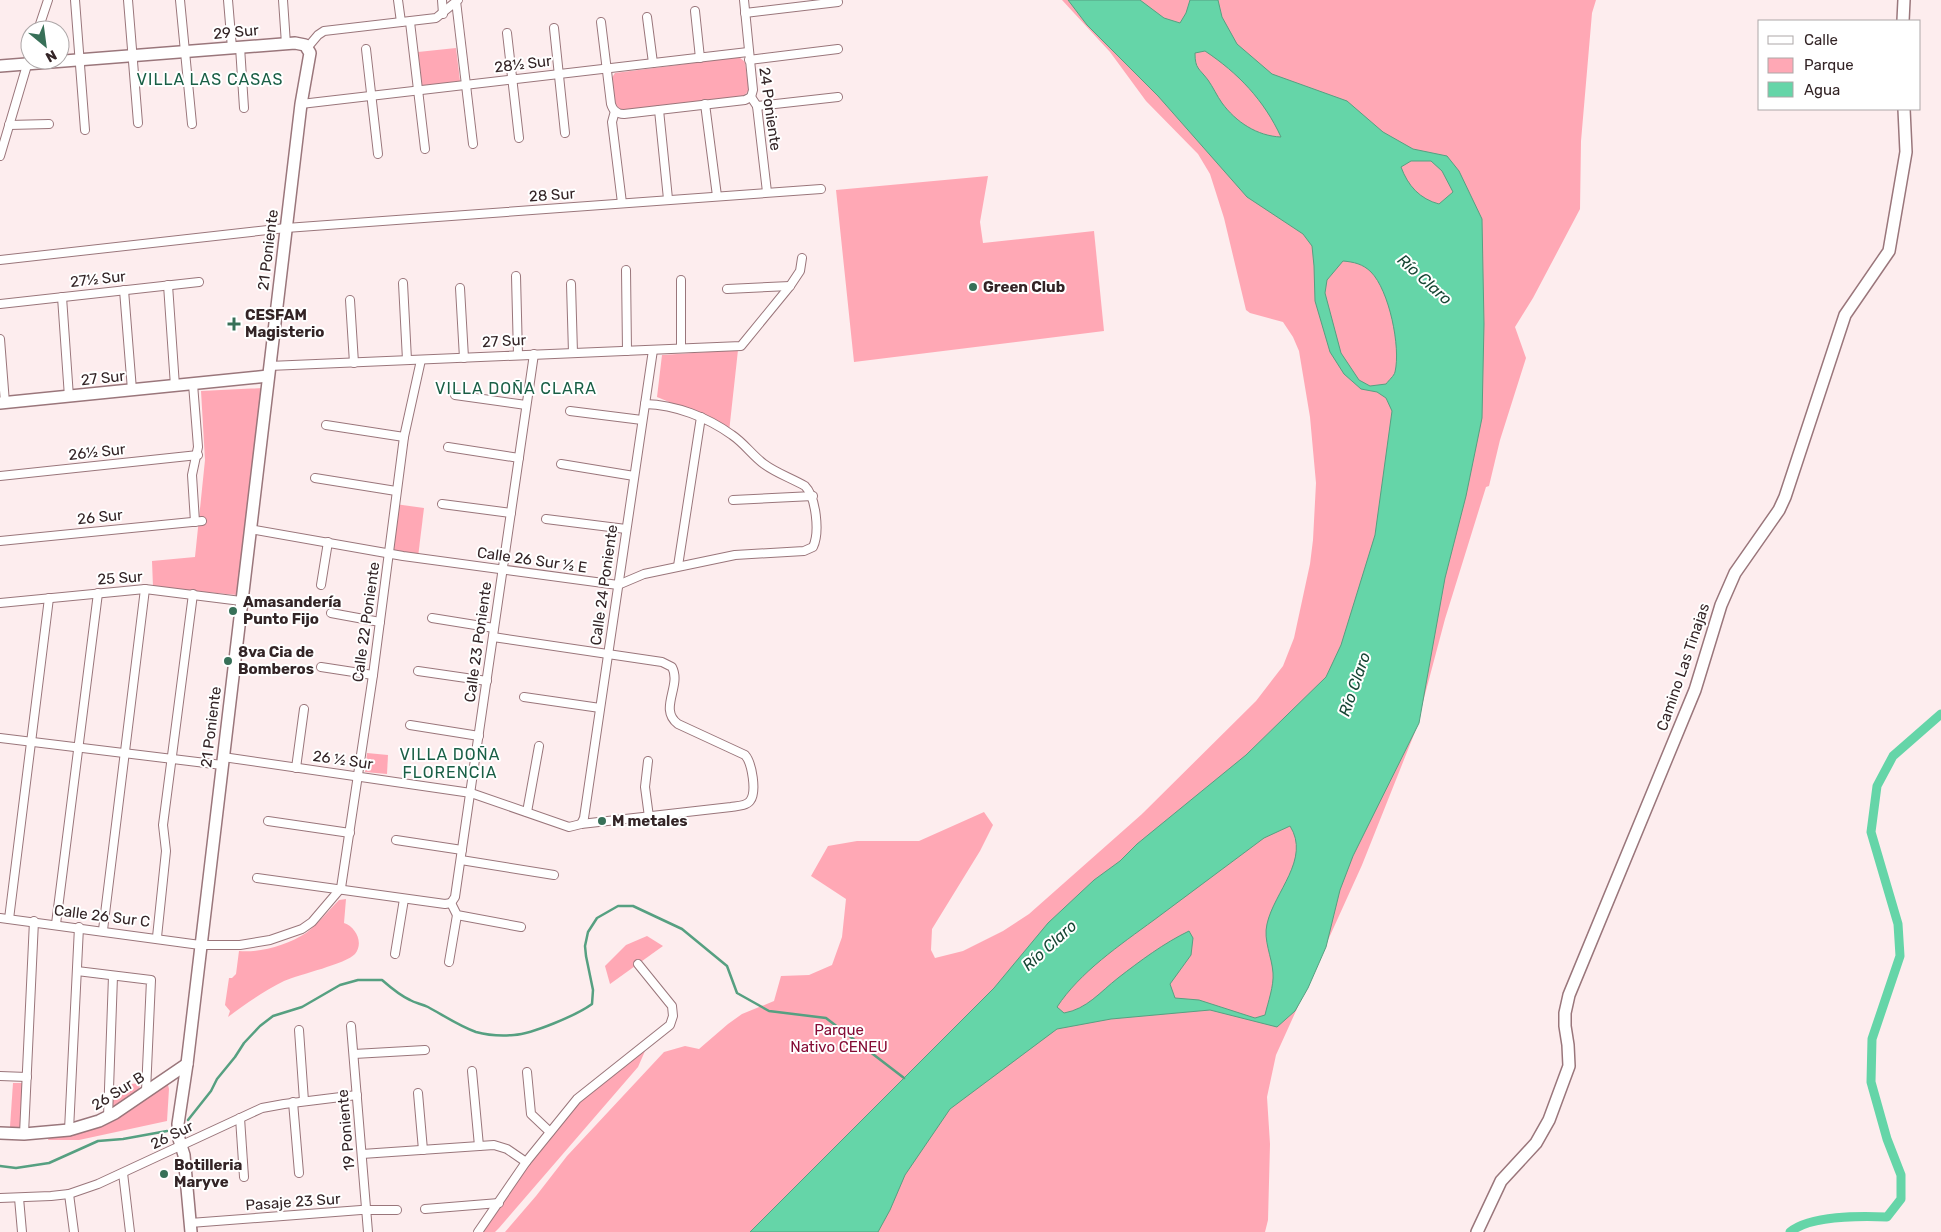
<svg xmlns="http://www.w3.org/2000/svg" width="1941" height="1232" font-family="Rubik,sans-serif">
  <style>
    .green { fill: #ffa8b5 }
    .water { fill: #65d5a8; stroke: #56a081; fill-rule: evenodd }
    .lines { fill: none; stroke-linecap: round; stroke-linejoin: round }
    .stream { stroke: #56a081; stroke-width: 2.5 }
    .canal { stroke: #65d5a8; stroke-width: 9 }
    .street-casing { stroke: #9a767b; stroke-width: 10 }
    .secondary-casing { stroke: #9a767b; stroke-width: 14 }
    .street { stroke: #fff; stroke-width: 8 }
    .secondary { stroke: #fff; stroke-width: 11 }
    .poi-dot { fill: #377058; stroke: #fff; stroke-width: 2 }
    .labels { text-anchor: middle; stroke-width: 4; stroke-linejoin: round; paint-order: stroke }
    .street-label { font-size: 15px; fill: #332426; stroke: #fff }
    .poi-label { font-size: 15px; font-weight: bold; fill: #332426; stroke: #fff; text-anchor: start }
    .park-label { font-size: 15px; fill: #850c35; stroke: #fff }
    .neighbourhood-label { font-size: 16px; letter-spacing: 1px; fill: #1a5f46; stroke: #fff }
    .water-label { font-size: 16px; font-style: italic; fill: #164634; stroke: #fff }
  </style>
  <rect width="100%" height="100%" fill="#fdedee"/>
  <g class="green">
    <path d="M1062 0H1596L1592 13 1581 141 1580 209 1533 298 1515 327 1526 358 1500 440 1489 486 1486 487 1445 619 1415 732 1362 865 1276 1055 1267 1097 1270 1144 1268 1220 1265 1232H505L536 1196 567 1156 664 1052 685 1046 699 1049 728 1024 742 1014 774 1001 781 976 809 975 832 965 842 937 846 899 811 876 828 846 857 841H919L984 812 993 825 980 851 932 929 931 950 935 958 963 951 1003 931 1029 914 1142 814 1256 701 1283 666 1294 638 1310 564 1313 540 1316 483 1310 417 1299 351 1293 337 1283 322 1250 313 1246 310 1224 218 1210 174 1198 154 1146 101 1110 52Z"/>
    <path d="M456 48 460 81 422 86 418 52Z"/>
    <path d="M739 57 745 62 749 90 743 97 623 111 615 105 611 79 615 73Z"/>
    <path d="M988 176 980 222 983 243 1094 231 1104 331 854 362 836 190Z"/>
    <path d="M738 350 729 432 696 413 657 397 662 355Z"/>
    <path d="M263 388 237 595 153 587 152 561 195 557 205 460 201 391Z"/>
    <path d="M395 504 424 508 418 557 390 553Z"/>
    <path d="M367 753 388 755 387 774 365 772Z"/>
    <path d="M346 899 344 923C356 927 364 943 355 954 346 964 300 974 284 981 264 991 245 1004 228 1017L230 1011 225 1005 229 978H232L236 974 239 951C260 953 288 945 306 933 318 924 328 911 339 900Z"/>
    <path d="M647 936 663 946 610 984 605 966 626 945Z"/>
    <path d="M645 1051 638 1067 499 1228 495 1232H483C511 1190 537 1144 572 1107 593 1085 621 1069 645 1051Z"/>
    <path d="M13 1083H23L21 1127H10Z"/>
    <path d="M140 1083 139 1091 112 1108 113 1086Z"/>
    <path d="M166 1083 168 1085 169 1089 167 1121 79 1140H48L49 1137 73 1133Z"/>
  </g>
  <path class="water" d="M1068 0H1140L1164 18 1180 23 1186 13 1190 0H1218L1222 17 1237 44 1272 74 1347 101 1383 132 1413 149 1447 156 1459 171 1482 219 1484 324 1482 418 1466 496 1445 578 1419 723 1353 856 1340 890 1326 947 1308 988 1295 1011 1277 1027 1210 1010 1111 1019 1057 1029 950 1109 905 1175 890 1210 878 1232H750L994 988 1048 923 1094 880 1120 861 1137 844 1246 755 1326 677 1341 645 1375 535 1392 411 1386 398 1377 392 1361 389 1344 374 1330 352 1315 301 1314 266 1312 246 1303 234 1247 197 1158 96 1087 25ZM1205 51C1238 73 1264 100 1281 137 1257 136 1236 122 1222 103 1217 96 1213 87 1208 80 1199 68 1195 69 1195 53ZM1411 161H1431L1442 171 1453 192 1439 204C1420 199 1408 186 1401 167ZM1343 261C1354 262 1363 264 1371 272 1389 290 1401 347 1395 372 1394 376 1389 380 1386 384L1370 386 1359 380 1341 353 1325 293 1327 280ZM1290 826C1311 859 1274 892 1267 924 1263 940 1272 957 1273 973 1274 986 1268 1002 1265 1015L1255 1018 1199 1000 1175 998 1170 984 1191 955 1193 938 1189 931C1164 943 1140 961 1118 978 1100 992 1087 1009 1064 1013L1057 1007C1080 972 1120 945 1154 920 1191 893 1227 865 1264 838Z"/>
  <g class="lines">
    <g class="stream">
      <path d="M188 1120 211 1091 217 1079 235 1057 244 1043 260 1026 273 1016 302 1007 340 985 358 980H382C390 987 399 995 410 1000 415 1003 422 1004 428 1007 443 1015 459 1026 476 1032 487 1035 502 1036 514 1035 532 1034 577 1015 592 1004L593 990 586 956 585 946 588 932 597 918 618 906H633L682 929 727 966 737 993 769 1011 826 1018 904 1078"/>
      <path d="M0 1166 16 1168 49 1163 98 1141 123 1139 167 1131"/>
    </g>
    <path class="canal" d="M1790 1232C1811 1215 1860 1216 1887 1217L1901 1199V1175L1887 1139 1871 1082 1872 1039 1900 956 1898 924 1871 832 1877 786 1893 756 1941 714"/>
    <g class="street-casing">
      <g id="street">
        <path d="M75 0 85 130"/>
        <path d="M128 0 138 123"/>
        <path d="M180 0 192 124"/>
        <path d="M228 0 232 48"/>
        <path d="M283 0 286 44"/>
        <path d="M398 0 401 22"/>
        <path d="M442 0 443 14"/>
        <path d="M744 0 753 90 751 97"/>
        <path d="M456 1 473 144"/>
        <path d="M695 11 700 58"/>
        <path d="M745 13 838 2"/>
        <path d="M647 17 653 63"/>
        <path d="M410 22 425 149"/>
        <path d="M601 22 611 104C613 111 617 114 624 114L745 100 751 97"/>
        <path d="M554 28 565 133"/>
        <path d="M38 30 48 0"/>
        <path d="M507 33 519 138"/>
        <path d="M240 47 244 108"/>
        <path d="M307 48 318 35 324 31 436 18 458 0"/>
        <path d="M366 49 378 154"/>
        <path d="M749 60 838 49"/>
        <path d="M751 97 757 106 767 192"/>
        <path d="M301 104 748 52"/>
        <path d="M705 104 717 196"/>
        <path d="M757 106 838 97"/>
        <path d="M659 110 668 199"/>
        <path d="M615 111 612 122 622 203"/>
        <path d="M9 125 49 124"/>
        <path d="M0 156 30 55"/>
        <path d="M0 260 286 228 821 189"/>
        <path d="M626 270 627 351"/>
        <path d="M516 276 518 355"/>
        <path d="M681 280V348"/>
        <path d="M403 283 407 360"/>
        <path d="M571 284 573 353"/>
        <path d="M168 285 175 386"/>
        <path d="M460 288 464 358"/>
        <path d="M727 289 790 286"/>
        <path d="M124 290 132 390"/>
        <path d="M62 297 69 397"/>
        <path d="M350 300 354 363"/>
        <path d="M0 304 199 282"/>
        <path d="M0 339 5 403"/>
        <path d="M269 366 741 346 790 286 800 271 802 258"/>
        <path d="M193 384 198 447 192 475 195 522"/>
        <path d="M455 395 526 405"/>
        <path d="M570 411 642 420"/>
        <path d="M326 425 404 437"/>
        <path d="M448 447 519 458"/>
        <path d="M561 464 634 476"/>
        <path d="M0 476 198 455"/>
        <path d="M315 478 396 491"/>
        <path d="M733 500 813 496"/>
        <path d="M442 504 511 513"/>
        <path d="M546 519 626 529"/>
        <path d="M250 529 403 556 618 585 644 574 735 555 804 551 813 547C820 532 816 497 805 486 791 478 776 473 764 464 752 455 744 443 732 435 707 417 676 405 645 404"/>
        <path d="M0 541 202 521"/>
        <path d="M678 566 701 417"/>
        <path d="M321 585 328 542"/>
        <path d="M0 603 145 589 241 601"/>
        <path d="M331 613 380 622"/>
        <path d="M432 618 494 628"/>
        <path d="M321 667 373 675"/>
        <path d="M418 671 487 681"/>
        <path d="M524 697 600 708"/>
        <path d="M410 725 479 736"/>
        <path d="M0 738 222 765"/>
        <path d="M223 757 471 793 569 827 581 824 731 807C737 806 746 806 750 801 757 792 752 763 745 755L678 724C658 709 682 686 672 667L662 662 493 637"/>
        <path d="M648 761 645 787 649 817"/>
        <path d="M296 768 304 709"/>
        <path d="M527 812 539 746"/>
        <path d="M268 821 350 833"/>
        <path d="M581 824 584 818 653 350"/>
        <path d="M396 840 462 850"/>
        <path d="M461 860 554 875"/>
        <path d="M257 878 445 904 451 903"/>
        <path d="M341 888 373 675 404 437 421 360"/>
        <path d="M451 903 455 897 534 354"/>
        <path d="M451 903 457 915 521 927"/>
        <path d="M0 918 200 945H240L270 940 302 929 312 922 341 888"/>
        <path d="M9 919 49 598"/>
        <path d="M56 924 98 593"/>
        <path d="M103 930 145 589"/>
        <path d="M157 937 166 851 163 825 193 594"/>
        <path d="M395 954 404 899"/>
        <path d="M449 962 457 915"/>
        <path d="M77 971 151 980 146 1091"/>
        <path d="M351 1026 368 1232"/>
        <path d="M299 1030 304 1101"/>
        <path d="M354 1054 425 1050"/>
        <path d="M472 1071 479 1146"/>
        <path d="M527 1072 531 1114 550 1132"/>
        <path d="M0 1076 27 1077"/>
        <path d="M418 1093 423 1150"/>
        <path d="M293 1102 299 1173"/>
        <path d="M108 1117 113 976"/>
        <path d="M240 1118 244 1177"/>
        <path d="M69 1130 79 927"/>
        <path d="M24 1134 34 921"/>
        <path d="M362 1154 494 1145 507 1149 526 1162"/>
        <path d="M123 1173 130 1232"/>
        <path d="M69 1194 74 1232"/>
        <path d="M0 1198 51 1196 69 1194 98 1184 262 1108 284 1104 357 1095"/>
        <path d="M19 1198 22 1232"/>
        <path d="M425 1209 499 1203"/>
        <path d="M190 1223 361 1210H397"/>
        <path d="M478 1232 526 1162 577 1099 670 1025 673 1016 672 1006 638 964"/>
      </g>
    </g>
    <g class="secondary-casing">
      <g id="secondary">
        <path d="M1903 21 1904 0"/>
        <path d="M0 66 295 43 305 45 310 53 301 104 187 1064 178 1124 179 1139 184 1155 191 1232"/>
        <path d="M0 403 268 376"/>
        <path d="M0 1133 24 1134 69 1130 99 1121 115 1113 187 1064"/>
        <path d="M1477 1232 1501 1181 1536 1143 1549 1120 1569 1066 1568 1045 1565 1026V1013L1569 995 1695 690 1721 605 1735 573 1779 510 1785 497 1845 315 1889 251 1906 152 1904 109"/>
      </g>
    </g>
    <use href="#street" class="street"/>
    <use href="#secondary" class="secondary"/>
  </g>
  <g class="poi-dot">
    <circle cx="973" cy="287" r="5"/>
    <path d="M231.5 316.5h5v5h5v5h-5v5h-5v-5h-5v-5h5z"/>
    <circle cx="233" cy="611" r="5"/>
    <circle cx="228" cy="661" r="5"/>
    <circle cx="602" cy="821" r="5"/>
    <circle cx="164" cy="1174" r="5"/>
  </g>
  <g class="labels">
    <g class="street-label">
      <text transform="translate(236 32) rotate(-5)" y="5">29 Sur</text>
      <text transform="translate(523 64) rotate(-7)" y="5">28½ Sur</text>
      <text transform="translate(770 109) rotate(82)" y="5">24 Poniente</text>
      <text transform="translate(552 195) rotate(-4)" y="5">28 Sur</text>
      <text transform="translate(268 250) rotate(-83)" y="5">21 Poniente</text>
      <text transform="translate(98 279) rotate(-6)" y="5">27½ Sur</text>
      <text transform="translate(504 341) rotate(-3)" y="5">27 Sur</text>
      <text transform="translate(103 378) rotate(-6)" y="5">27 Sur</text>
      <text transform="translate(97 452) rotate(-6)" y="5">26½ Sur</text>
      <text transform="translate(100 517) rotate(-6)" y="5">26 Sur</text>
      <text transform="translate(532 560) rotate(8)" y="5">Calle 26 Sur ½ E</text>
      <text transform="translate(120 578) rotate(-4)" y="5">25 Sur</text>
      <text transform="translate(604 585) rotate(-82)" y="5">Calle 24 Poniente</text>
      <text transform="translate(366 622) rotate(-82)" y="5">Calle 22 Poniente</text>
      <text transform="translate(478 642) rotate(-82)" y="5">Calle 23 Poniente</text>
      <text transform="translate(1683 667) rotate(-71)" y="5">Camino Las Tinajas</text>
      <text transform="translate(211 727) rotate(-83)" y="5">21 Poniente</text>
      <text transform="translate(343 760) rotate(8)" y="5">26 ½ Sur</text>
      <text transform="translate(102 916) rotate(7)" y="5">Calle 26 Sur C</text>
      <text transform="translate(118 1091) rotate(-32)" y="5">26 Sur B</text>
      <text transform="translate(346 1130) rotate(-95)" y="5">19 Poniente</text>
      <text transform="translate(172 1135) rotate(-26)" y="5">26 Sur</text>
      <text transform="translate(293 1202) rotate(-4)" y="5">Pasaje 23 Sur</text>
    </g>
    <g class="poi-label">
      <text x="983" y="292">Green Club</text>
      <text x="245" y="320">CESFAM<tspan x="245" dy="17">Magisterio</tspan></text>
      <text x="243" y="607">Amasandería<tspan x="243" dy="17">Punto Fijo</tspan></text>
      <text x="238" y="657">8va Cia de<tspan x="238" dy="17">Bomberos</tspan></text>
      <text x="612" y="826">M metales</text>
      <text x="174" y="1170">Botilleria<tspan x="174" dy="17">Maryve</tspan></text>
    </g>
    <g class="park-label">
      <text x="839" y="1035">Parque<tspan x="839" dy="17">Nativo CENEU</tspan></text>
    </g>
    <g class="neighbourhood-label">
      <text x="210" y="85">VILLA LAS CASAS</text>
      <text x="516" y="394">VILLA DOÑA CLARA</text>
      <text x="450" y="760">VILLA DOÑA<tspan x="450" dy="18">FLORENCIA</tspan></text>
    </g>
    <g class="water-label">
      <text transform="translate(1425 279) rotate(42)" y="6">Río Claro</text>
      <text transform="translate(1354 684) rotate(-71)" y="6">Río Claro</text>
      <text transform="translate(1049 945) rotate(-42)" y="6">Río Claro</text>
    </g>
  </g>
  <rect x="1758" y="20" width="162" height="90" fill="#ffffff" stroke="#ada7a8"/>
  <rect x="1768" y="36" width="25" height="8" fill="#ffffff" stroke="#ada7a8"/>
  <text x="1804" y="45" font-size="15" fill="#332426">Calle</text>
  <rect x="1768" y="58" width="25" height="15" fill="#ffa8b5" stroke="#ada7a8"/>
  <text x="1804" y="70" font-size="15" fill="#332426">Parque</text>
  <rect x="1768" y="82" width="25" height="15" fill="#65d5a8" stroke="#ada7a8"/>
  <text x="1804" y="95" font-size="15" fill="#332426">Agua</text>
  <g transform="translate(45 45) rotate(151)"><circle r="24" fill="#ffffff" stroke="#ada7a8"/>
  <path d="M0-4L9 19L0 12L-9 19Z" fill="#377058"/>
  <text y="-8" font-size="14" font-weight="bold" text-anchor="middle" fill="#332426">N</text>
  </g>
</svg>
